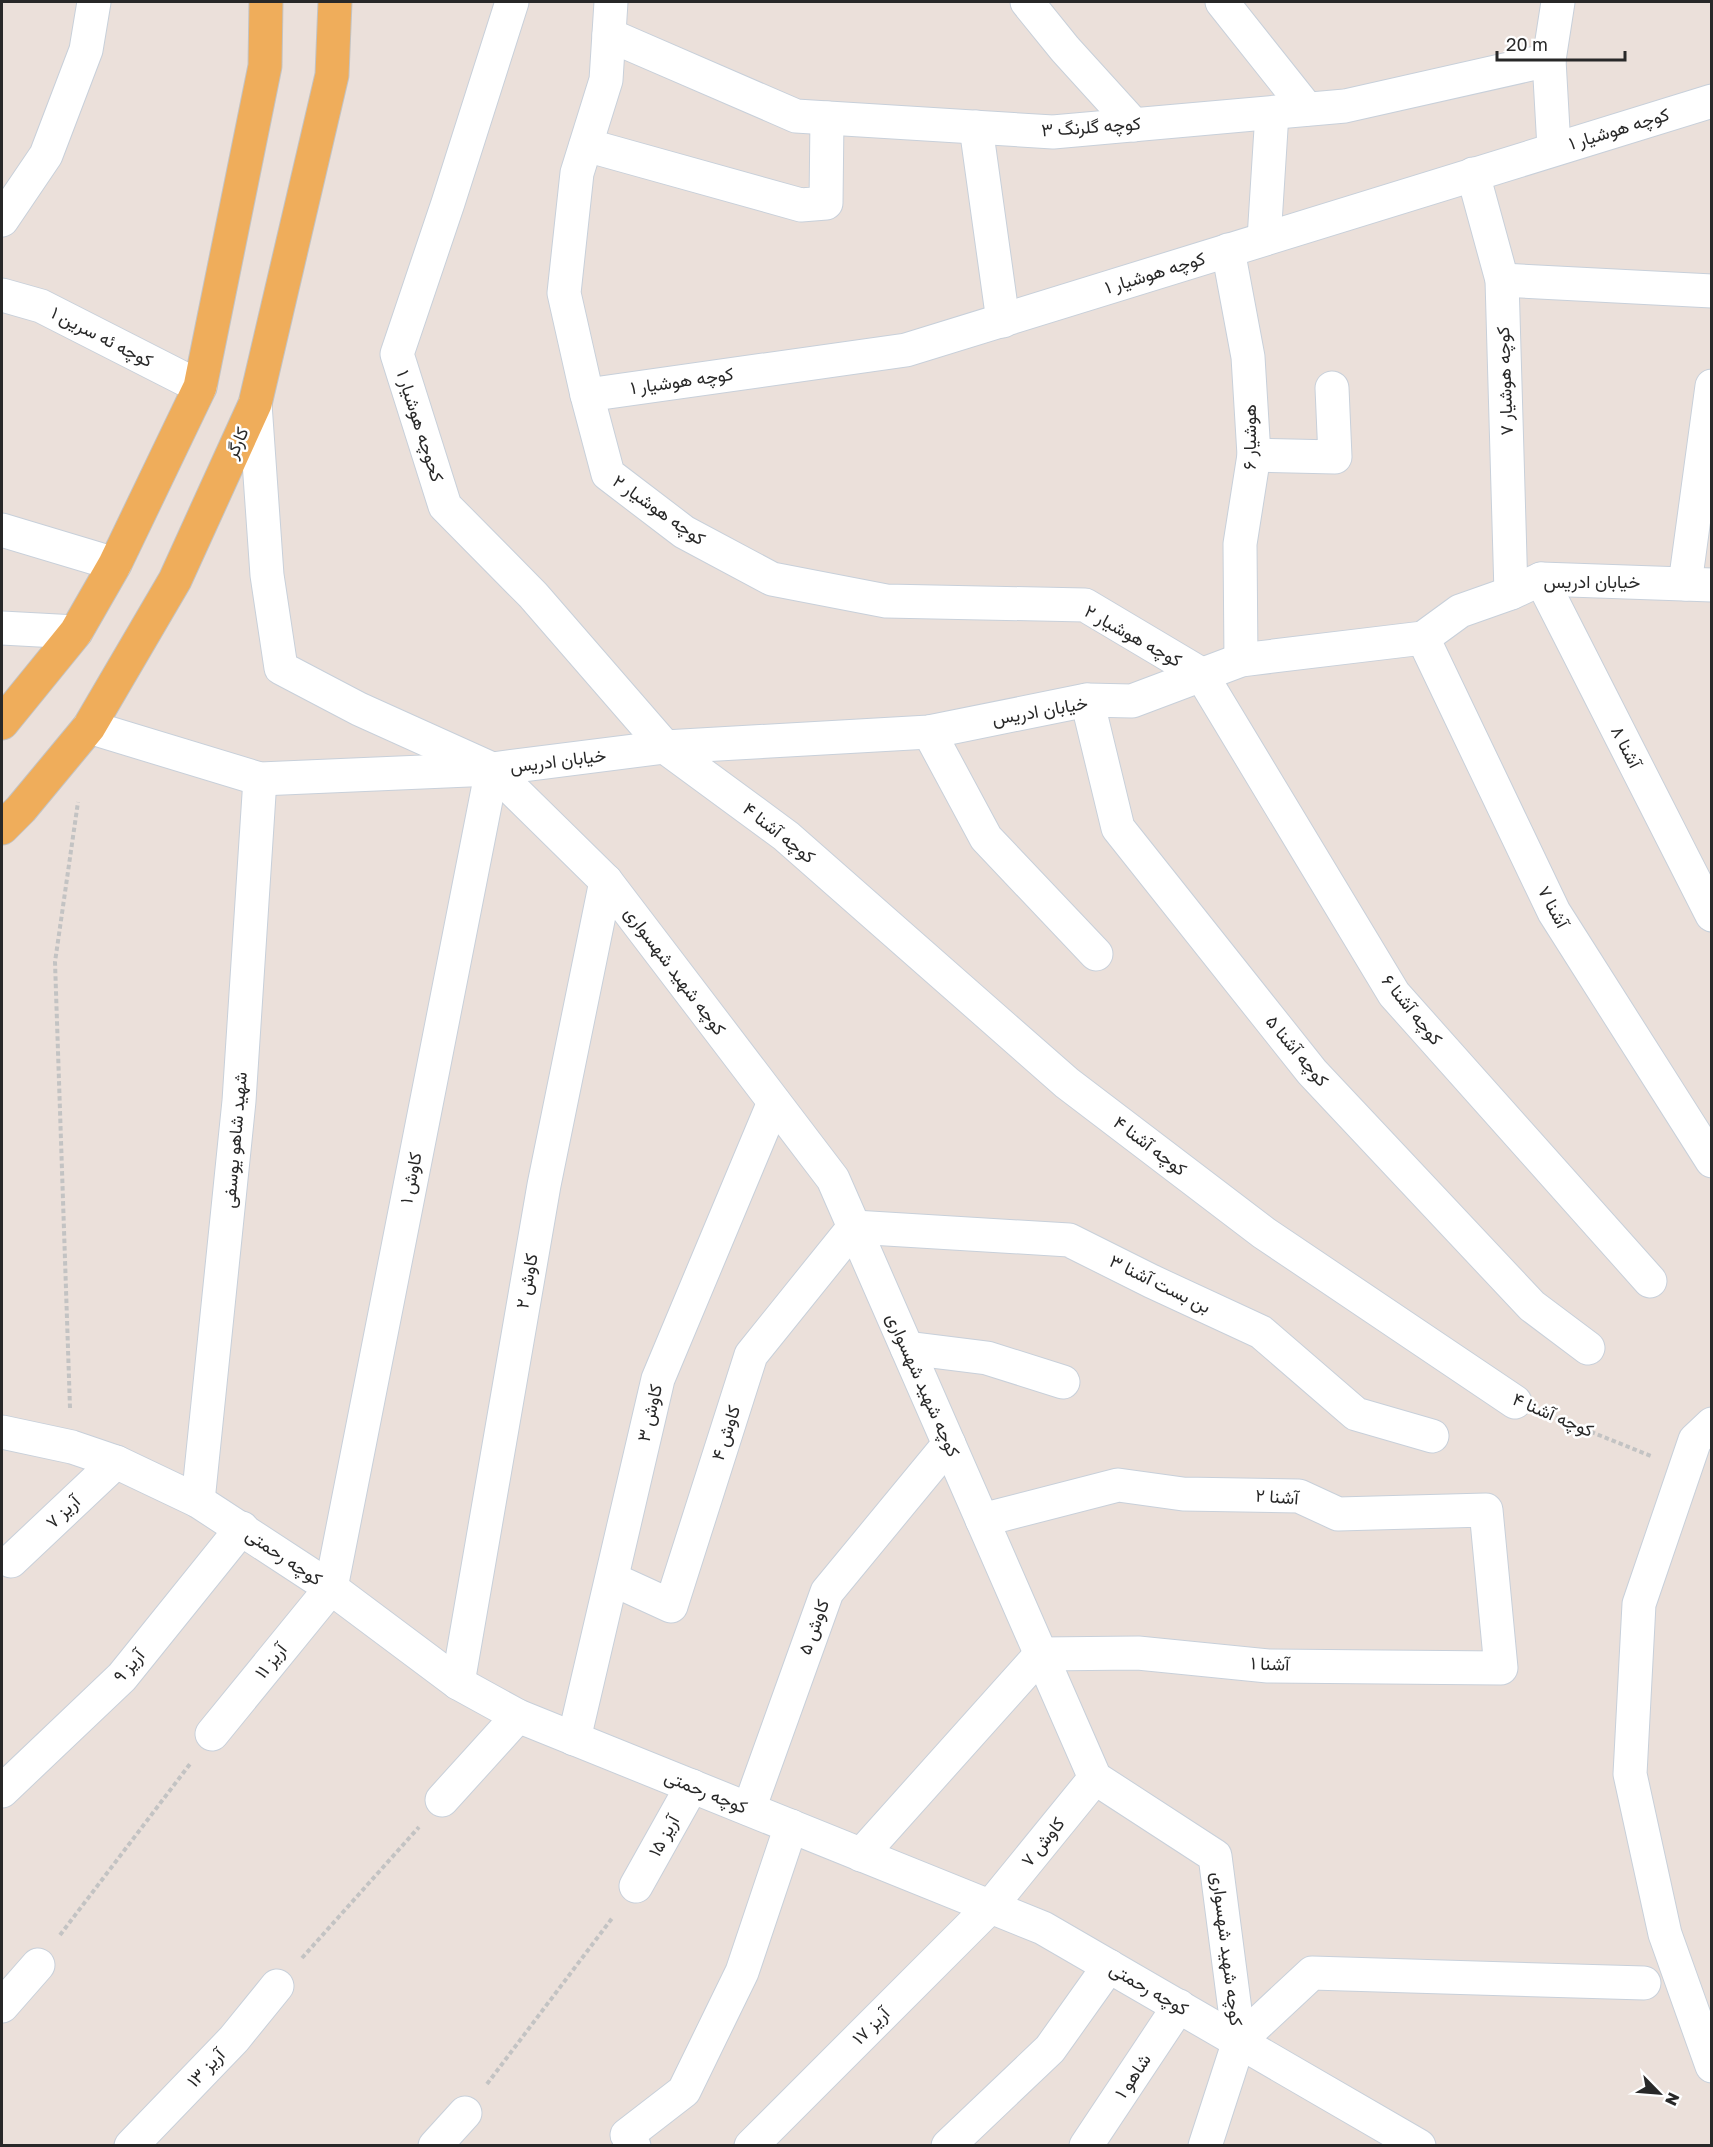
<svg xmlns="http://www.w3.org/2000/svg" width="1713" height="2147" font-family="'Golos Text',Vazirmatn,sans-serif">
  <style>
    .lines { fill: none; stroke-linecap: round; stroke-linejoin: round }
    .minor-casing { stroke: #c8d0da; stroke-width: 35 }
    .major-casing { stroke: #c3c3c3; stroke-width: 35 }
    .path { stroke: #c3c3c3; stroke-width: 4; stroke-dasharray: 4.5 3; stroke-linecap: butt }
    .minor { stroke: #fff; stroke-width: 33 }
    .major { stroke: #efad5b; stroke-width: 33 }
    .labels { text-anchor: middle; stroke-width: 5; stroke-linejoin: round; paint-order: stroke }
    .street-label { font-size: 18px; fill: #282828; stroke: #fff }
  </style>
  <rect width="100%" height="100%" fill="#ebe0da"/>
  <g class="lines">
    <g class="minor-casing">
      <g id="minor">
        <path d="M512 2 448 203 397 354 445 506 533 595 665 747 786 836 1067 1083 1264 1233 1515 1402"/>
        <path d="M611 2 606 80 577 173 564 293 587 395 608 474 684 532 772 579 886 601 1085 605 1201 674 1394 994 1650 1281"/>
        <path d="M1027 2 1065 49 1134 125"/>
        <path d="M1222 2 1307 109"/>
        <path d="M609 35 796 116 1053 132 1345 106 1549 60"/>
        <path d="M976 127 1003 321"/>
        <path d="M586 145 801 205 826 203 827 118"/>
        <path d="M1554 148 1549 60 1558 2"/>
        <path d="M1473 174 1502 280 1511 593"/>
        <path d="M2 220 46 155 86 50 94 2"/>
        <path d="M1264 239 1272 113"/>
        <path d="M1228 250 1248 357 1254 455 1240 544 1241 660"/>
        <path d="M1502 280 1712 291"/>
        <path d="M2 295 41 306 200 387"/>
        <path d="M587 395 906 350 1712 101"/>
        <path d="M255 404 267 575 281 668 359 709 492 769 606 881 833 1179 1095 1778 1215 1856 1239 2041 1205 2146"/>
        <path d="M1254 455 1335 457 1332 388"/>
        <path d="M2 530 115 564"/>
        <path d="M1541 579 1712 915"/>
        <path d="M1685 584 1712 386"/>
        <path d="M2 628 76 632"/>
        <path d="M1423 638 1554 912 1712 1161"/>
        <path d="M1087 700 1118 828 1312 1072 1532 1306 1588 1348"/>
        <path d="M89 727 260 779 492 769 665 747 929 732 1087 700 1132 701 1241 660 1423 638 1460 611 1511 593 1541 579 1712 585"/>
        <path d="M929 732 986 838 1096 954"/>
        <path d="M907 1348 987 1358 1063 1382"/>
        <path d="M1712 1424 1695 1440 1639 1604 1630 1774 1665 1934 1712 2066"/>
        <path d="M2 1432 72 1447 116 1462 198 1501 331 1588 458 1683 518 1716 1043 1928 1419 2146"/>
        <path d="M198 1501 239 1101 260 779"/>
        <path d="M11 1561 116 1462"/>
        <path d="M612 1579 671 1606 751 1355 854 1227 1069 1240 1151 1281 1261 1332 1356 1414 1432 1436"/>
        <path d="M458 1683 544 1185 606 881"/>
        <path d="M212 1734 331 1588 492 769"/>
        <path d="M574 1739 658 1379 774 1102"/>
        <path d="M2 1791 122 1677 242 1528"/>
        <path d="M442 1800 518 1716"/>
        <path d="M749 1809 827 1592 949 1444"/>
        <path d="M861 1855 1041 1654 1138 1653 1268 1666 1501 1668 1486 1510 1338 1514 1299 1496 1183 1494 1118 1485 982 1520"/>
        <path d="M636 1886 692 1786"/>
        <path d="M2 2006 38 1965"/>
        <path d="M1239 2041 1312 1973 1644 1983"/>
        <path d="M131 2146 234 2039 277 1986"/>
        <path d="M435 2146 465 2113"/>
        <path d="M634 2146 627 2135 684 2091 742 1972 791 1826"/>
        <path d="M751 2146 990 1907 1095 1778"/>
        <path d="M948 2146 1050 2049 1109 1966"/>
        <path d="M1086 2146 1179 2006"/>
      </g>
    </g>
    <g class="major-casing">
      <g id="major">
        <path d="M2 723 76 632 115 564 200 387 265 66 266 2"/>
        <path d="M2 828 21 809 89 727 175 580 255 404 332 75 335 2"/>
      </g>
    </g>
    <g class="path">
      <path d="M70 1408 55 962 78 802"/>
      <path d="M1549 1415 1651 1456"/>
      <path d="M60 1935 190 1764"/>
      <path d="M302 1958 419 1827"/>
      <path d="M487 2084 613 1917"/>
    </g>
    <use href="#minor" class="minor"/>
    <use href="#major" class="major"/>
  </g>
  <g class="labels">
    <g class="street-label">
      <text transform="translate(1091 127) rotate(-4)" y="6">کوچه گلرنگ ۳</text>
      <text transform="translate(1619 129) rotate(-17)" y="6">کوچه هوشیار ۱</text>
      <text transform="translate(1155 273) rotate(-17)" y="6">کوچه هوشیار ۱</text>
      <text transform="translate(102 337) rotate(27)" y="6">کوچه ئه سرین ۱</text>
      <text transform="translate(682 381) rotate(-8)" y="6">کوچه هوشیار ۱</text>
      <text transform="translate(1505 381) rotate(-92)" y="6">کوچه هوشیار ۷</text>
      <text transform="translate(420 426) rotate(72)" y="6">کحوچه هوشیار ۱</text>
      <text transform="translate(1250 437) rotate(-90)" y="6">هوشیار ۶</text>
      <text transform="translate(237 443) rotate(-66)" y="6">کارگر</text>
      <text transform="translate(659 510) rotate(35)" y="6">کوچه هوشیار ۲</text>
      <text x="1592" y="588">خیابان ادریس</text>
      <text transform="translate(1133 636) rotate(29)" y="6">کوچه هوشیار ۲</text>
      <text transform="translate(1040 711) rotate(-10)" y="6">خیابان ادریس</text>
      <text transform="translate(1626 747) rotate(63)" y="6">آشنا ۸</text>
      <text transform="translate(558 761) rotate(-7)" y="6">خیابان ادریس</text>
      <text transform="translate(779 833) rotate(38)" y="6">کوچه آشنا ۴</text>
      <text transform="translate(1553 907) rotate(62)" y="6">آشنا ۷</text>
      <text transform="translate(675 971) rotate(53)" y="6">کوچه شهید شهسواری</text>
      <text transform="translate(1412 1010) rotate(51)" y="6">کوچه آشنا ۶</text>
      <text transform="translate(1297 1051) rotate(50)" y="6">کوچه آشنا ۵</text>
      <text transform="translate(235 1140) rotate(-85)" y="6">شهید شاهو یوسفی</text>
      <text transform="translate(1150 1146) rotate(37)" y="6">کوچه آشنا ۴</text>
      <text transform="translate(411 1178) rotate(-79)" y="6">کاوش ۱</text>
      <text transform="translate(527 1281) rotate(-80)" y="6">کاوش ۲</text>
      <text transform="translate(1160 1284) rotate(26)" y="6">بن بست آشنا ۳</text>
      <text transform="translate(923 1385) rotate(66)" y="6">کوچه شهید شهسواری</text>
      <text transform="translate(650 1413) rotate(-77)" y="6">کاوش ۳</text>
      <text transform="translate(1553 1415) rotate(23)" y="6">کوچه آشنا ۴</text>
      <text transform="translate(726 1433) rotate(-72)" y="6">کاوش ۴</text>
      <text transform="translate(1277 1497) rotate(4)" y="6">آشنا ۲</text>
      <text transform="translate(63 1512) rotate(-43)" y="6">آریز ۷</text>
      <text transform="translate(284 1557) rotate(34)" y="6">کوچه رحمتی</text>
      <text transform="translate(814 1627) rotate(-70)" y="6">کاوش ۵</text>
      <text transform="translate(271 1661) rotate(-51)" y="6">آریز ۱۱</text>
      <text transform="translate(1270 1664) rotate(2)" y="6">آشنا ۱</text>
      <text transform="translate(129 1666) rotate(-49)" y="6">آریز ۹</text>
      <text transform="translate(706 1792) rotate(22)" y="6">کوچه رحمتی</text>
      <text transform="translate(664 1836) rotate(-61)" y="6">آریز ۱۵</text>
      <text transform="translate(1043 1842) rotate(-51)" y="6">کاوش ۷</text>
      <text transform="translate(1227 1949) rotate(83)" y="6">کوچه شهید شهسواری</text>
      <text transform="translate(1149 1989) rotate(30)" y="6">کوچه رحمتی</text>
      <text transform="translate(871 2026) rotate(-45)" y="6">آریز ۱۷</text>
      <text transform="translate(206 2068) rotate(-46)" y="6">آریز ۱۳</text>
      <text transform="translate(1133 2076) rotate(-56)" y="6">شاهو ۱</text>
    </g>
  </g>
  <rect width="1713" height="2147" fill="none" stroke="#282828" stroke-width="6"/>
  <g transform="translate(1659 2093) rotate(115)" stroke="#ffffff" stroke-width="4.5" paint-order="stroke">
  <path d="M0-4.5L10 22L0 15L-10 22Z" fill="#282828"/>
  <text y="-9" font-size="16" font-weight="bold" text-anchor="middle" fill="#282828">N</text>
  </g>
  <path d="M1497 51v9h128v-9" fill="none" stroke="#282828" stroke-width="3"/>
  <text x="1506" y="51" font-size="18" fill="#282828" stroke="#ffffff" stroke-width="4.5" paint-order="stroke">20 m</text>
</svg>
